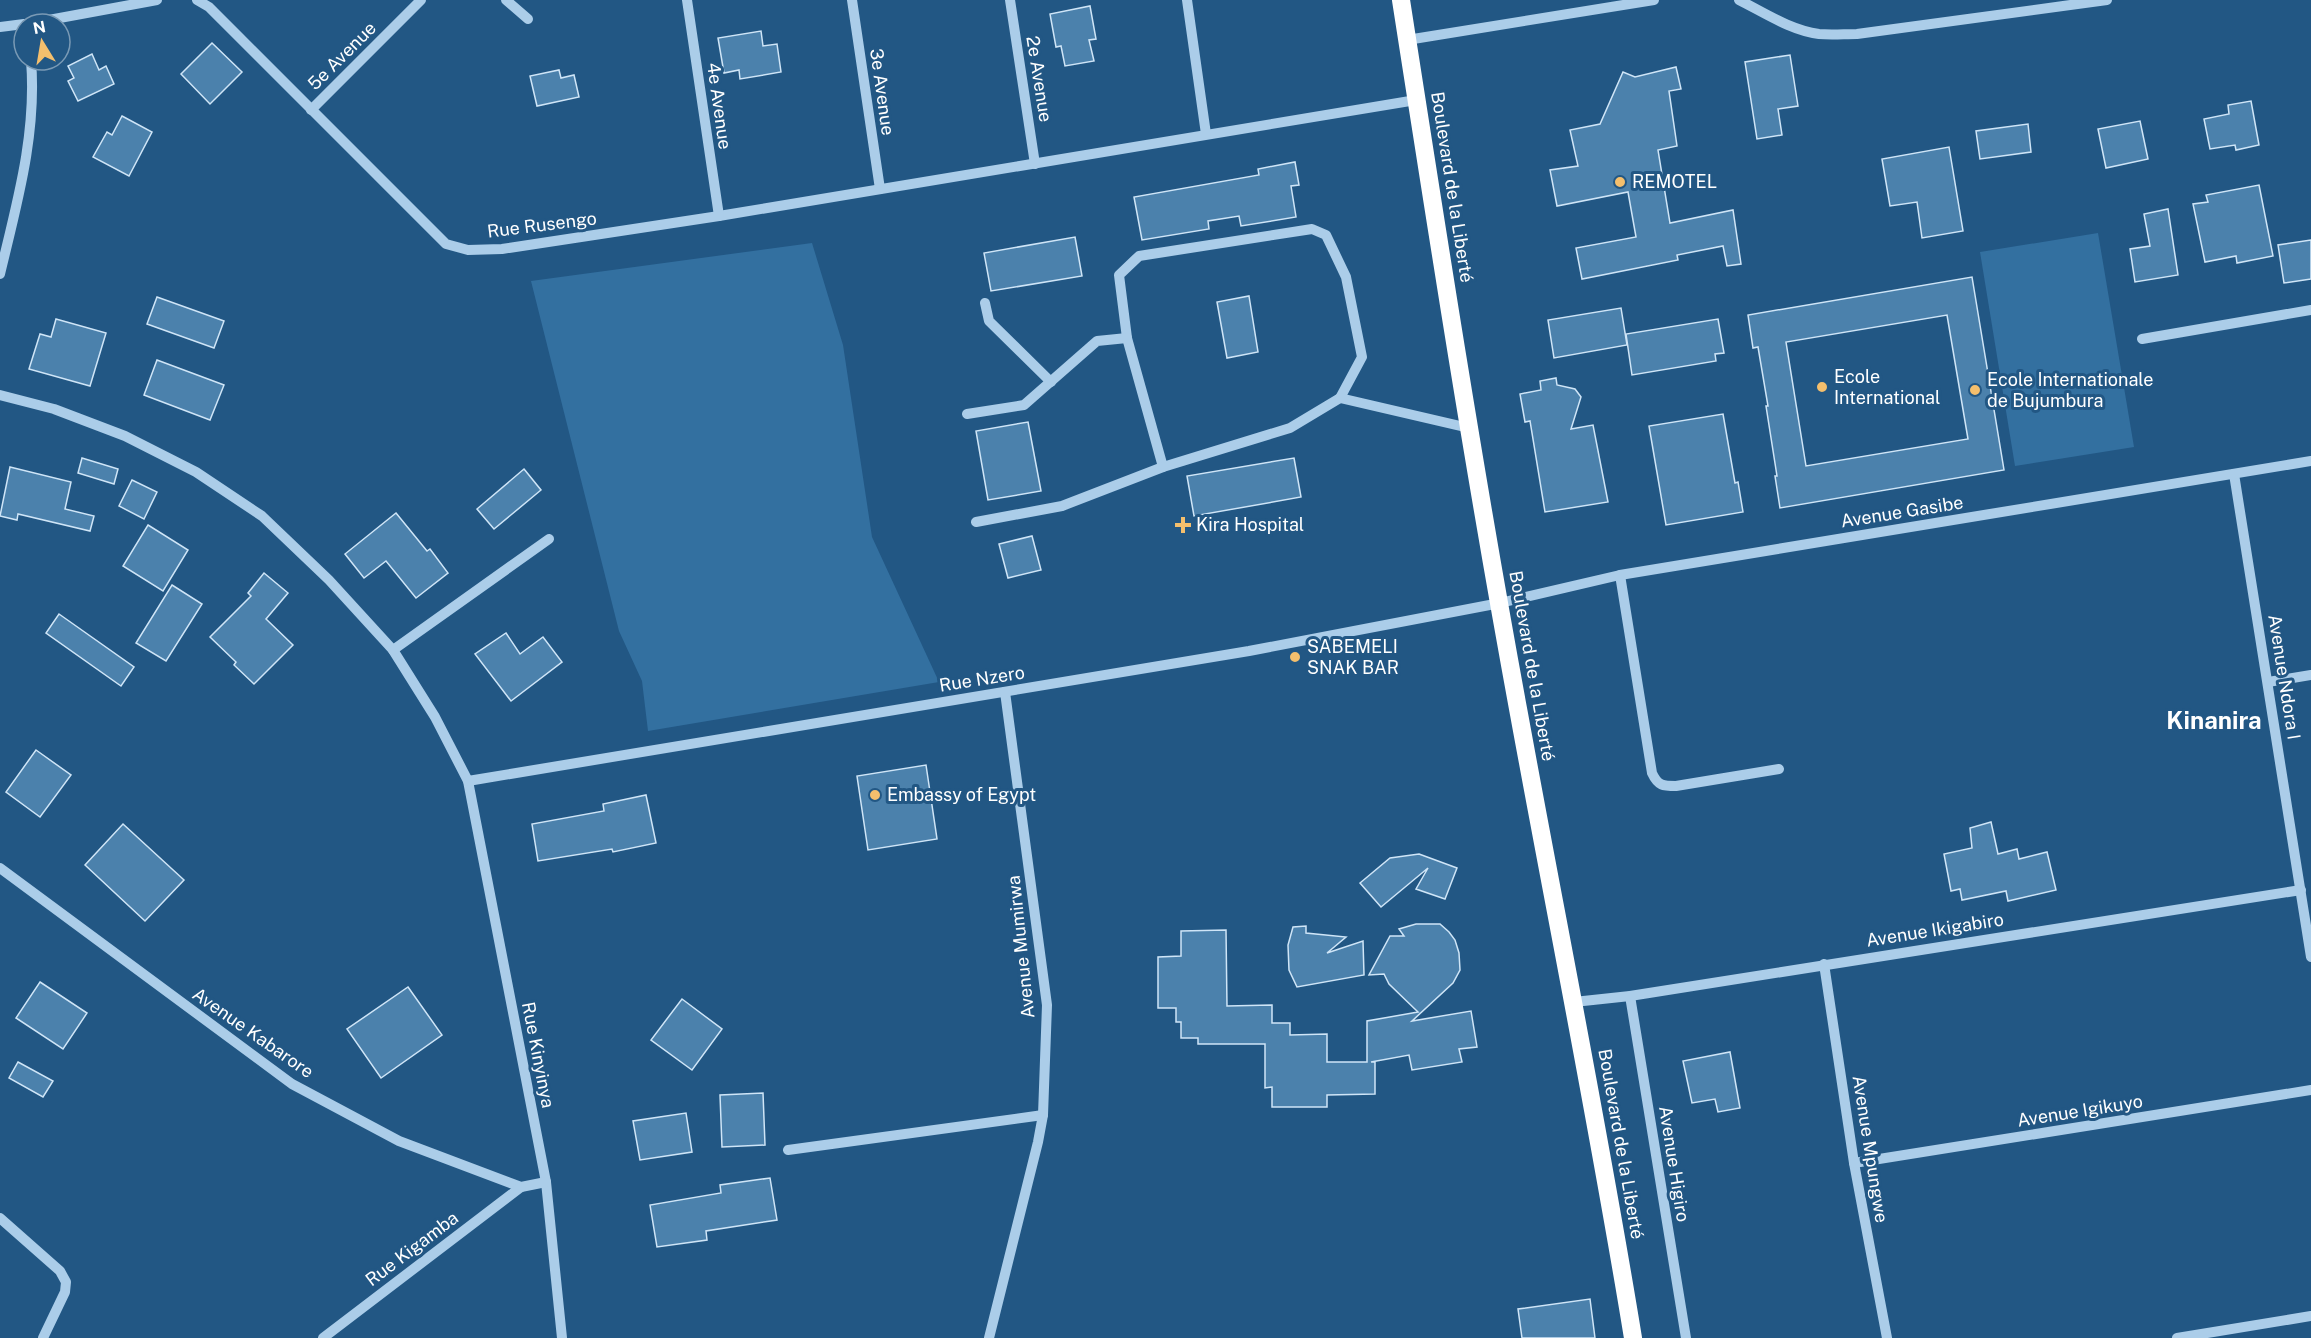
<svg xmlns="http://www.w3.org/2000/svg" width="2311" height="1338" font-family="'Public Sans',sans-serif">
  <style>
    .green { fill: #3370a0 }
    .building { fill: #4b81ac; stroke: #cfe5f7; stroke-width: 1.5; fill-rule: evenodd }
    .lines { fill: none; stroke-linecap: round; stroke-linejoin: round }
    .minor { stroke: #abcde9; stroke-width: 10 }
    .highway { stroke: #fff; stroke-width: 18 }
    .poi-dot { fill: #f4bf6d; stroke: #225784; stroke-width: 2 }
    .labels { text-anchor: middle; stroke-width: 6; stroke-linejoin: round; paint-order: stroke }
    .street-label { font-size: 18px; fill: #fff; stroke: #225784 }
    .poi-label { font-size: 18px; fill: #fff; stroke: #225784; text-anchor: start }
    .district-label { font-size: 24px; font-weight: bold; fill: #fff; stroke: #225784 }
  </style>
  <rect width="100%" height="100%" fill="#225784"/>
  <g class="green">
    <path d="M2098 233 2134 447 2015 466 1980 252Z"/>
    <path d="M812 243 843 345 872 537 939 682 648 731 642 681 619 631 531 281Z"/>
  </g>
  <g class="building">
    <path d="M1090 6 1096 39 1089 40 1094 61 1065 66 1061 46 1056 47 1050 14Z"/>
    <path d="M761 31 763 46 777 44 781 72 740 79 739 70 724 73 718 38Z"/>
    <path d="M212 43 242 72 210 104 181 74Z"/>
    <path d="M92 54 99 70 106 66 114 84 78 101 68 81 74 78 68 66Z"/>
    <path d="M1790 55 1798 106 1778 109 1782 135 1757 139 1745 62Z"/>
    <path d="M1676 67 1681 89 1669 91 1677 146 1658 150 1670 223 1733 210 1741 264 1727 266 1723 246 1677 255 1678 260 1582 279 1576 248 1636 237 1628 192 1557 206 1550 170 1578 166 1570 130 1600 124 1623 72 1635 77Z"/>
    <path d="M559 70 561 78 574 75 579 97 537 106 530 76Z"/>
    <path d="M2251 101 2259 145 2236 150 2235 145 2210 149 2204 119 2229 114 2228 105Z"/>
    <path d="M122 116 152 132 129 176 93 157 107 132 112 135Z"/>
    <path d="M2140 121 2148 159 2106 168 2098 129Z"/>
    <path d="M2028 124 2031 152 1980 159 1976 131Z"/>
    <path d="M1949 147 1963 231 1922 238 1917 202 1890 206 1882 159Z"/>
    <path d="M1295 162 1299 185 1291 186 1296 217 1241 226 1239 216 1208 221 1209 229 1142 240 1134 197 1259 175 1258 169Z"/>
    <path d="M2259 185 2273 256 2237 263 2236 256 2205 262 2193 204 2208 202 2206 195Z"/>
    <path d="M2168 209 2178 275 2135 282 2130 249 2150 246 2144 214Z"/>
    <path d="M1075 237 1082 276 991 291 984 253Z"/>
    <path d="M2311 240V279L2284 283 2278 245Z"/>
    <path d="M1972 277 2004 470 1780 508 1775 476H1777L1766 406H1768L1758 347 1753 348 1748 315ZM1947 315 1968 439 1806 466 1786 342Z"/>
    <path d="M1249 296 1258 352 1227 358 1217 302Z"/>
    <path d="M157 297 224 321 214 348 147 324Z"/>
    <path d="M1621 308 1627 345 1554 358 1548 320Z"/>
    <path d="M56 319 106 333 90 386 29 369 40 334 51 337Z"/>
    <path d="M1718 319 1724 353 1715 354 1716 361 1632 375 1626 334Z"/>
    <path d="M157 360 224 385 210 420 144 395Z"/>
    <path d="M1556 378 1557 385 1575 389 1581 397 1571 429 1593 425 1608 502 1545 512 1530 421 1525 422 1520 394 1541 390 1540 381Z"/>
    <path d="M1723 414 1735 483 1738 482 1743 512 1666 525 1649 426Z"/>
    <path d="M1028 422 1041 491 988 500 976 431Z"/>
    <path d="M82 458 118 469 114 484 78 473Z"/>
    <path d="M1294 458 1301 497 1194 516 1187 476Z"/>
    <path d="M10 467 71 482 65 509 94 516 90 531 18 514 17 520 0 516Z"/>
    <path d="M524 469 541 490 494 529 477 509Z"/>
    <path d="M132 480 157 492 144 519 119 506Z"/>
    <path d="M396 513 427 551 430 549 448 573 416 598 386 561 364 578 345 554Z"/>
    <path d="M148 525 188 550 163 591 123 566Z"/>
    <path d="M1032 536 1041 570 1008 578 999 544Z"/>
    <path d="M264 573 288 593 266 619 293 645 254 684 234 665 236 662 210 637 251 596 248 593Z"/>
    <path d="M172 585 202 604 166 661 136 643Z"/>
    <path d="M59 614 134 667 121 686 46 633Z"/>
    <path d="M506 633 520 654 543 637 562 662 511 701 475 654Z"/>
    <path d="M36 750 71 775 40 817 6 792Z"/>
    <path d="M926 765 937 839 868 850 857 776Z"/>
    <path d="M646 795 656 843 613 852 612 849 538 861 532 824 604 811 603 804Z"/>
    <path d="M1991 822 1998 854 2017 849 2019 859 2047 852 2056 890 2008 901 2006 891 1962 900 1960 889 1951 891 1944 854 1972 848 1970 828Z"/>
    <path d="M123 824 184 880 145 921 85 865Z"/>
    <path d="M1419 854 1457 868 1445 899 1416 889 1428 868 1381 907 1360 883 1390 858Z"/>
    <path d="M1416 924H1440L1449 932 1455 940 1459 953 1460 970 1453 983 1412 1021 1471 1011 1477 1047 1459 1049 1462 1062 1412 1070 1409 1055 1371 1062H1375V1094L1327 1095V1107H1272V1087L1265 1088V1044H1198V1038H1181V1022H1176V1008H1158V957L1181 956V931L1226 930 1227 1006 1272 1005V1023H1290V1035L1327 1034V1062H1367V1021L1418 1012 1389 984 1384 974 1369 975 1390 936H1404L1399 929Z"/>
    <path d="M1306 926V933L1346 937 1327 953 1363 941 1364 975 1297 987 1289 970 1288 945 1293 927Z"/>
    <path d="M40 982 87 1013 63 1049 16 1018Z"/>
    <path d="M408 987 442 1035 381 1078 347 1029Z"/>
    <path d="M682 999 722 1029 692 1070 651 1040Z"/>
    <path d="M1730 1052 1740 1108 1718 1112 1715 1099 1692 1103 1683 1061Z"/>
    <path d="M18 1062 53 1081 43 1097 9 1078Z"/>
    <path d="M763 1093 765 1145 722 1147 720 1095Z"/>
    <path d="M686 1113 692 1152 640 1160 633 1121Z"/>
    <path d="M770 1178 777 1220 706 1231 707 1240 657 1247 650 1205 721 1193 720 1185Z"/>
    <path d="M1590 1299 1595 1338H1522L1518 1309Z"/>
  </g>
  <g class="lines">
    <g class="minor">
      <path d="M197 0 209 7 446 244 468 250 502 249 719 216 1416 100"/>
      <path d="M506 0 528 19"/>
      <path d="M687 0 719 216"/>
      <path d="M852 0 880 189"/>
      <path d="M1010 0 1035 164"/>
      <path d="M1187 0 1206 134"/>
      <path d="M1739 0C1765 13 1790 30 1819 34 1831 35 1844 34 1857 34L2107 0"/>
      <path d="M27 24 157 0"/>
      <path d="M0 27 24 24"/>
      <path d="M1407 40 1654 0"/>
      <path d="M311 110 421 0"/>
      <path d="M1312 229 1326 235 1346 277 1362 357 1340 398 1290 428 1163 467 1127 338 1119 275 1139 256Z"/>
      <path d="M0 274C17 203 37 134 31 60"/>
      <path d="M985 303 989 321 1051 382"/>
      <path d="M2142 339 2311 310"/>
      <path d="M0 395 54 409 125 436 196 472 262 516 329 580 393 650 435 717 468 781 546 1182 562 1338"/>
      <path d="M1340 398 1469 428"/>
      <path d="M967 414 1024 405 1097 341 1127 338"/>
      <path d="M2234 474 2311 957"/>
      <path d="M976 522 1062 506 1163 467"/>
      <path d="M1620 575 1652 773C1658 786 1663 786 1676 786L1779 769"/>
      <path d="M393 650 549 539"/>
      <path d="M2268 682 2311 675"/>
      <path d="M468 781 1249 651 1500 603 1620 575 2311 461"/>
      <path d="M0 868 292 1084 399 1141 521 1187 546 1182"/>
      <path d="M1824 964 1854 1163 1887 1338"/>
      <path d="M1630 996 1686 1338"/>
      <path d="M1574 1002 1630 996 2301 890"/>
      <path d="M788 1150 1043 1115"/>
      <path d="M1854 1163 2311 1090"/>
      <path d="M0 1218 60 1271 66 1282 65 1292 43 1338"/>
      <path d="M323 1338 521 1187"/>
      <path d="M989 1338 1038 1142 1043 1115 1047 1005 1005 692"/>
      <path d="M2177 1338 2311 1316"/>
    </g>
    <path class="highway" d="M1401 0C1438 238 1475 476 1519 714 1557 922 1599 1129 1633 1338"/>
  </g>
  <g class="poi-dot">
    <circle cx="1620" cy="182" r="6"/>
    <circle cx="1822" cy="387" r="6"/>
    <circle cx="1975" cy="390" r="6"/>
    <path d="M1180 516h6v6h6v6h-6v6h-6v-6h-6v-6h6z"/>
    <circle cx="1295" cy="657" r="6"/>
    <circle cx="875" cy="795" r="6"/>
  </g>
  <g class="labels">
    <g class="street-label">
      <text transform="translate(342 56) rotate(-45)" y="6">5e Avenue</text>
      <text transform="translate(1039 79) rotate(81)" y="6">2e Avenue</text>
      <text transform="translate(882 92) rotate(82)" y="6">3e Avenue</text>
      <text transform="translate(719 106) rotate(82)" y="6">4e Avenue</text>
      <text transform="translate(1452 187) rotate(81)" y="6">Boulevard de la Liberté</text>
      <text transform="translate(542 225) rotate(-7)" y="6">Rue Rusengo</text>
      <text transform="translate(1902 512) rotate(-9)" y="6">Avenue Gasibe</text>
      <text transform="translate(1532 666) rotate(80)" y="6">Boulevard de la Liberté</text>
      <text transform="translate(2284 677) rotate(81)" y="6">Avenue Ndora I</text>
      <text transform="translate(982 679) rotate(-9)" y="6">Rue Nzero</text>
      <text transform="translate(1935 930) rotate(-9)" y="6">Avenue Ikigabiro</text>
      <text transform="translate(1021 947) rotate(-96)" y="6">Avenue Mumirwa</text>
      <text transform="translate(253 1033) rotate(35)" y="6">Avenue Kabarore</text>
      <text transform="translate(538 1055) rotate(79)" y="6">Rue Kinyinya</text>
      <text transform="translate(2080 1111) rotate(-9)" y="6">Avenue Igikuyo</text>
      <text transform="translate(1621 1144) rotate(80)" y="6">Boulevard de la Liberté</text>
      <text transform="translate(1870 1149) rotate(81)" y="6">Avenue Mpungwe</text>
      <text transform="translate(1674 1164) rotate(81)" y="6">Avenue Higiro</text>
      <text transform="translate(412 1249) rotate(-37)" y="6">Rue Kigamba</text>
    </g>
    <g class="poi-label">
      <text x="1632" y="188">REMOTEL</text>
      <text x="1834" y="383">Ecole<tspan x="1834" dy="21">International</tspan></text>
      <text x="1987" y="386">Ecole Internationale<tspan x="1987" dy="21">de Bujumbura</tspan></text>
      <text x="1196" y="531">Kira Hospital</text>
      <text x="1307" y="653">SABEMELI<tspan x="1307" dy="21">SNAK BAR</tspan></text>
      <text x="887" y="801">Embassy of Egypt</text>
    </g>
    <g class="district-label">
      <text x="2214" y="729">Kinanira</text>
    </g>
  </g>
  <g transform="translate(42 42) rotate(349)"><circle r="28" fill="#225784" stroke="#7a9ab5" stroke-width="1.5"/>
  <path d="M0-4.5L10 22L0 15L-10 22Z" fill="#f4bf6d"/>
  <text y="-9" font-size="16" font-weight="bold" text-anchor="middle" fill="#ffffff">N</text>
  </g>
</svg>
